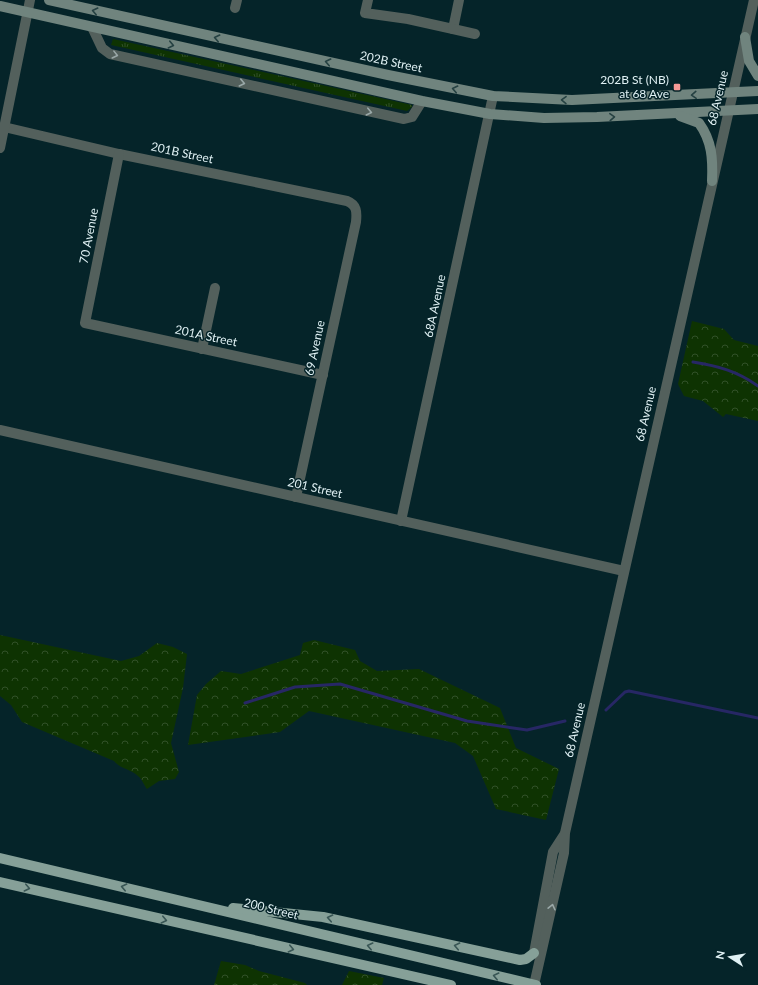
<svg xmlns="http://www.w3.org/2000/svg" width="758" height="985" font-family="Lato,sans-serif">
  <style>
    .grass { fill: url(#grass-tufts) }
    .forest { fill: url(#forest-crowns) }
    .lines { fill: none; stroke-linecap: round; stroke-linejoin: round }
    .stream { stroke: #272765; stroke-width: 3 }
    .minor { stroke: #53605c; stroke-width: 10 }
    .tertiary { stroke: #53605c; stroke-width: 10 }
    .secondary { stroke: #70847e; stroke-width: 10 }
    .primary { stroke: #86a098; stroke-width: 10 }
    .oneway { stroke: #254142 }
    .oneway2 { stroke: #9aa8a8 }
    .oneway3 { stroke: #395655 }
    .poi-dot { fill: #f59b97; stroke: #052429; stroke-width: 1.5 }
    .labels { text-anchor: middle; stroke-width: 3; stroke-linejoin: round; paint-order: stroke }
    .street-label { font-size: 12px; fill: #e0f1f4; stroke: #052429 }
    .poi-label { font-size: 12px; fill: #e0f1f4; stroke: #052429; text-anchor: end }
  </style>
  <defs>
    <pattern id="grass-tufts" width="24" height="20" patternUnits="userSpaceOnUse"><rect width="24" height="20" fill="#0e3302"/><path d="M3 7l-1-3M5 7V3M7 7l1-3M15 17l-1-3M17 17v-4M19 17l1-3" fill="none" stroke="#315128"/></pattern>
    <pattern id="forest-crowns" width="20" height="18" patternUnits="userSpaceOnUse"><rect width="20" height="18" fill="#0e3302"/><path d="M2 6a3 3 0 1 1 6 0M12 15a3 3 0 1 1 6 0" fill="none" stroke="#315128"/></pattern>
  </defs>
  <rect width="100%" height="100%" fill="#052429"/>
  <path class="grass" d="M113 39 412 105V107L407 111 111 45Z"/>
  <g class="forest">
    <path d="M692 321 724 329 734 340 758 346V421L726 414 723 417 703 401 684 396 678 384Z"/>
    <path d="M0 635 121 661 139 656 157 643 173 647 187 654 183 688 171 743 179 772 175 779 159 781 147 789C144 785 142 779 138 776 131 769 120 769 114 761L22 722 11 705 0 696Z"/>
    <path d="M314 640 355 650 360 661 377 671 419 669 500 708 516 748 559 769 546 820 496 809 473 756 455 743 309 711 280 732 188 745 197 695 206 684 221 671 241 674 300 655 303 643Z"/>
    <path d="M221 961 245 965 259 971 305 983 307 985H214Z"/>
    <path d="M349 971 384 978 382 985H342Z"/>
  </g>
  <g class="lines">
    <g class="stream">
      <path d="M693 362C718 366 737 371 758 386"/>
      <path d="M245 703 295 687 340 684 467 721 527 730 565 721"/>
      <path d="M606 710 625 692 629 691 758 718"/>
    </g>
    <g class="minor">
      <path d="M368 0 365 13 408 19 453 29 459 0"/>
      <path d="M235 8 237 0"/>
      <path d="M92 27 102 48 110 54 404 119 412 117 422 101"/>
      <path d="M453 29 475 34"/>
      <path d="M4 127 119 154 347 201C357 205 357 212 356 222L296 497"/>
      <path d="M119 154 85 323 323 375"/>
      <path d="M202 349 215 288"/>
      <path d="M401 521 493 96"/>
    </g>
    <g class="tertiary">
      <path d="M0 148 30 0"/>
      <path d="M0 430 624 571"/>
      <path d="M534 953 553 852 564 835"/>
      <path d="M534 985 564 853 565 833 754 0"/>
    </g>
    <g class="secondary">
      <path d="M49 0 388 75 493 96 572 100 758 91"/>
      <path d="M0 6 422 101 490 114 544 118 597 117 758 109"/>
      <path d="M745 37 749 61 758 76"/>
      <path d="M680 116 699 123C712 141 713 159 712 181"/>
    </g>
    <g class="primary">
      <path d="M0 858 536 985"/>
      <path d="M0 882 451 985"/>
      <path d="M233 908 323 917 520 960 526 959 534 953"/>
    </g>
  </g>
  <defs><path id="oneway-chevron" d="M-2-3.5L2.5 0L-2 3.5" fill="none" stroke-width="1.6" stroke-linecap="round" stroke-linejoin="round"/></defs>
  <g class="oneway">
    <use href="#oneway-chevron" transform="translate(95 11) rotate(-167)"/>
    <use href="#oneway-chevron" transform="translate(217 38) rotate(-168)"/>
    <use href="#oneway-chevron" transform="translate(171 45) rotate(13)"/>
    <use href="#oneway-chevron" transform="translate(328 62) rotate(-168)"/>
    <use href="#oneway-chevron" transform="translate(455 89) rotate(-168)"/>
    <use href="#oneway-chevron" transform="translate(694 95) rotate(177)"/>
    <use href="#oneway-chevron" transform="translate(564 100) rotate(-179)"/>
    <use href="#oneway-chevron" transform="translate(612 117) rotate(-3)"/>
  </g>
  <g class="oneway2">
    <use href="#oneway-chevron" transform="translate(115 55) rotate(14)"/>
    <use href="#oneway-chevron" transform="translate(242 83) rotate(13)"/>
    <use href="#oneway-chevron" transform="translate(369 112) rotate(13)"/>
    <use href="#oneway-chevron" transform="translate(552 907) rotate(-77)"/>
  </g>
  <g class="oneway3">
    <use href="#oneway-chevron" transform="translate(124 887) rotate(-167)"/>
    <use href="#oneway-chevron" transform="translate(27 888) rotate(13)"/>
    <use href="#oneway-chevron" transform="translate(330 918) rotate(-168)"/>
    <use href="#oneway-chevron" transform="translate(164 920) rotate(13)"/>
    <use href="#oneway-chevron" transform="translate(370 946) rotate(-167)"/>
    <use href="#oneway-chevron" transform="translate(457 946) rotate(-168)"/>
    <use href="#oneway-chevron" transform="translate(291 949) rotate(13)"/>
    <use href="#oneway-chevron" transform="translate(496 976) rotate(-167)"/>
  </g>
  <rect class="poi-dot" x="673" y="83" width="8" height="8" rx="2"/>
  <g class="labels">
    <g class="street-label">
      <text transform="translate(391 62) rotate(12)" y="4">202B Street</text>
      <text transform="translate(718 98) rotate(-77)" y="4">68 Avenue</text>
      <text transform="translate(182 153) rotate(12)" y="4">201B Street</text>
      <text transform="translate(89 236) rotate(-79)" y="4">70 Avenue</text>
      <text transform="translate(435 306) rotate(-78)" y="4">68A Avenue</text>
      <text transform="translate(206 336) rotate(12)" y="4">201A Street</text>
      <text transform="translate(315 348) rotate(-78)" y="4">69 Avenue</text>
      <text transform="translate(646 414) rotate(-77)" y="4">68 Avenue</text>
      <text transform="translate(315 488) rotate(13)" y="4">201 Street</text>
      <text transform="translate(575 730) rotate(-77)" y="4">68 Avenue</text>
      <text transform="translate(271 909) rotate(14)" y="4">200 Street</text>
    </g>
    <g class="poi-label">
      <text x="669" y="84">202B St (NB)<tspan x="669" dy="14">at 68 Ave</tspan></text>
    </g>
  </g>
  <g transform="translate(730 957) rotate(282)" stroke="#052429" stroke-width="3" paint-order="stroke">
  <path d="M0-3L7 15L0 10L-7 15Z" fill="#e0f1f4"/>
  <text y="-6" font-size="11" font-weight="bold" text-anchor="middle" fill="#e0f1f4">N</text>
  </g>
</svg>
